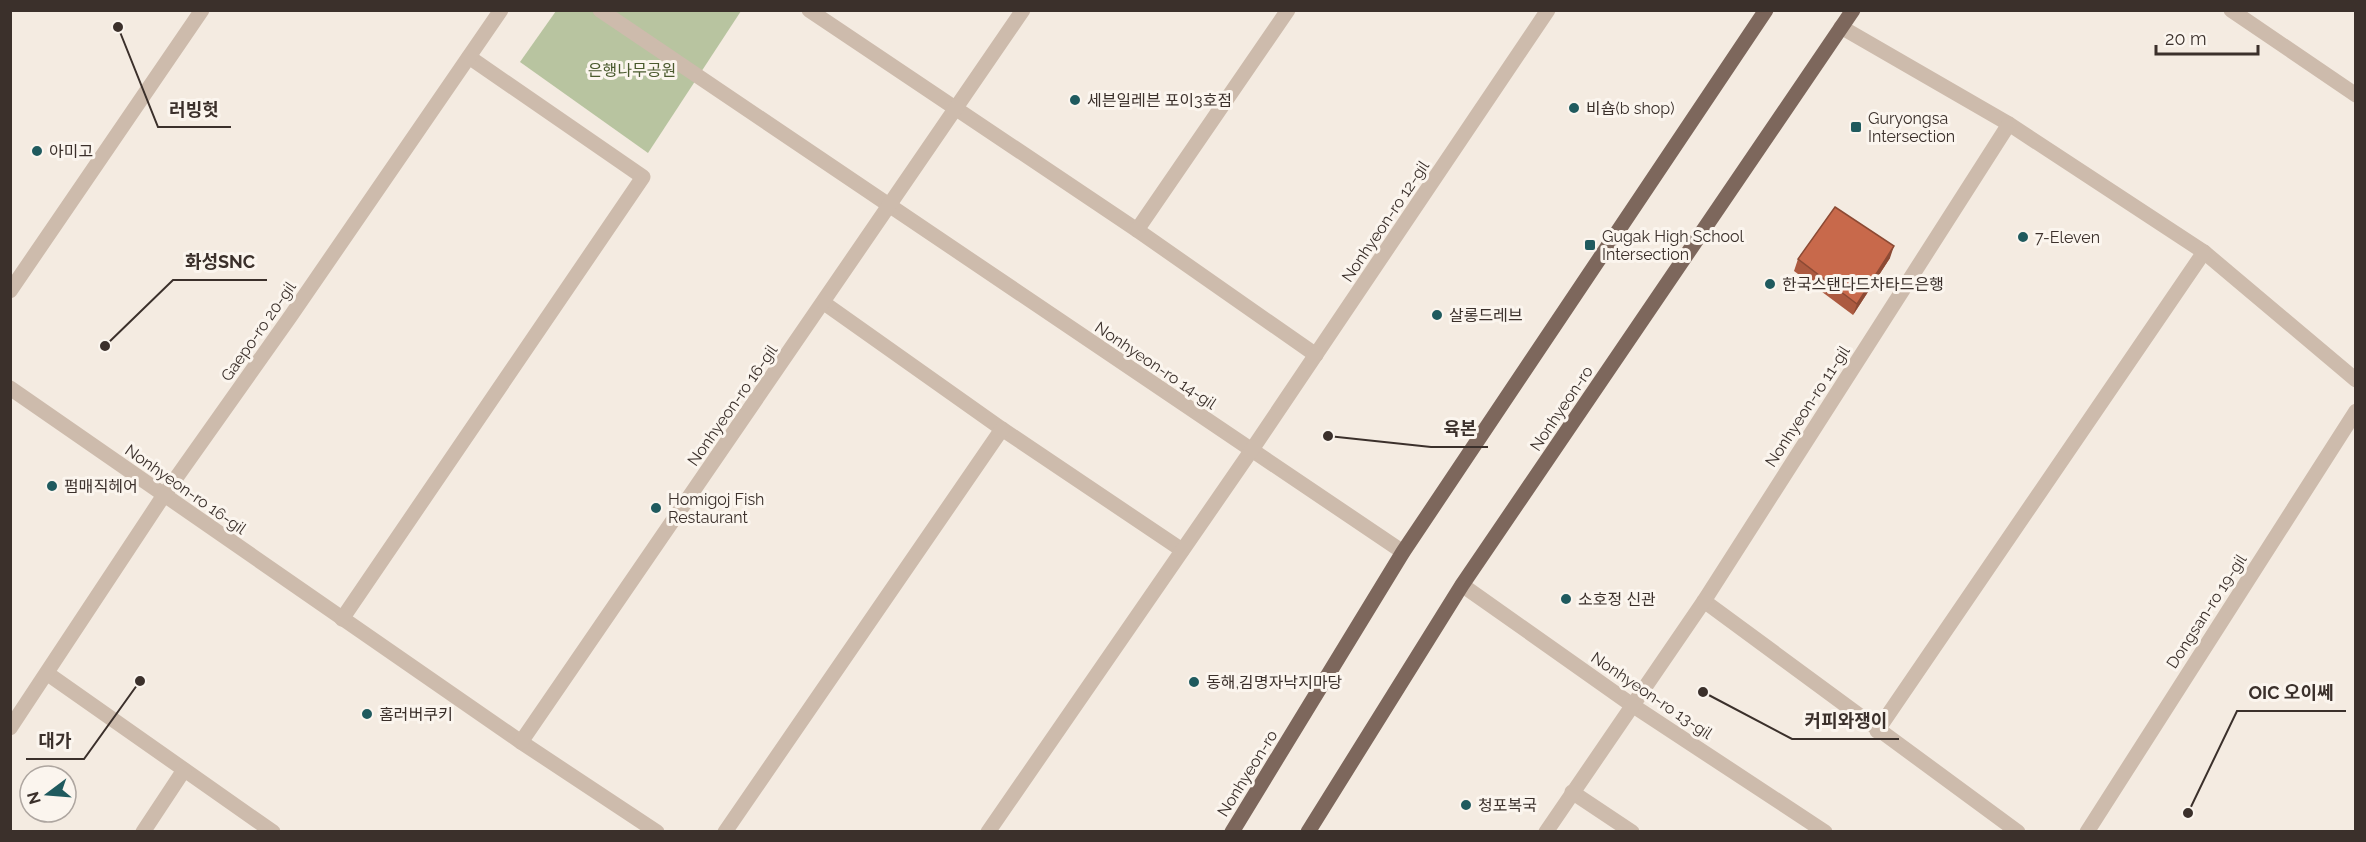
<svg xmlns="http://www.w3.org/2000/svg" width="2366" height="842" font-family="Raleway,'Noto Sans KR',sans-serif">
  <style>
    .green { fill: #b8c4a0 }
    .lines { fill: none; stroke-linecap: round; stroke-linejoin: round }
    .minor { stroke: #cdbbac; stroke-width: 15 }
    .major { stroke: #7d675c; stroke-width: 15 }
    .wall { fill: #ac5a40 }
    .shaded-wall { fill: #8c4a34 }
    .building { fill: #c8694b; stroke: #8c4a34; stroke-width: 1.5 }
    .poi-dot { fill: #1f5a5e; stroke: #fbf5ee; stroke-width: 2 }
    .labels { text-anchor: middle; stroke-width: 6; stroke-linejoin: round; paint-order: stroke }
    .park-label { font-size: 16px; fill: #4a5a2e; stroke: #fbf5ee }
    .poi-label { font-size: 16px; fill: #3b302b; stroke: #fbf5ee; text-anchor: start }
    .street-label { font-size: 16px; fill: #3b302b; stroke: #fbf5ee }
    .leader { fill: none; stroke: #3b302b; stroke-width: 2 }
    .callout-dot { fill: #3b302b; stroke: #fbf5ee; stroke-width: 2 }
    .callout-label { font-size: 18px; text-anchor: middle; font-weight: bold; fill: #3b302b; stroke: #fbf5ee; stroke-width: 6; stroke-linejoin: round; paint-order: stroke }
  </style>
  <rect width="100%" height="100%" fill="#f4ebe1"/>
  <path class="green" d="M556 11H741L648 153 520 62Z"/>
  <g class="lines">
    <g class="minor">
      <path d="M600 10 1403 552"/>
      <path d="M809 10 1137 230 1316 355"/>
      <path d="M2231 10 2356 95"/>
      <path d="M1841 27 2009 124 2204 252 2356 380"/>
      <path d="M1137 230 1288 10"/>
      <path d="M10 291 202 10"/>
      <path d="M824 303 1002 429 1182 550"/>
      <path d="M10 388 521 742 657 832"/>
      <path d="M1462 585 1632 705 1825 832"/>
      <path d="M1704 601 2018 832"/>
      <path d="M342 619 643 177 469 57"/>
      <path d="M48 674 273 832"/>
      <path d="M10 728 164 495 290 317 501 10"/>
      <path d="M1877 731 2204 252"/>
      <path d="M521 742 1023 10"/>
      <path d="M1572 792 1632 832"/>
      <path d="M143 832 184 770"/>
      <path d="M725 832 1002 429"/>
      <path d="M988 832 1251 451 1548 10"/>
      <path d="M1546 832 1704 601 2009 124"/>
      <path d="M2087 832 2356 411"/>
    </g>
    <g class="major">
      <path d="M1232 832 1403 552 1766 10"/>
      <path d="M1308 832 1462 585 1853 10"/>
    </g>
  </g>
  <path class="wall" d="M1890 258 1853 315 1794 271 1798 259Z"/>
  <path class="shaded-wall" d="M1894 246 1890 258 1853 315 1857 304Z"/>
  <path class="building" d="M1835 207 1894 246 1857 304 1798 259Z"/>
  <g class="poi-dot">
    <circle cx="1075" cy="100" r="6"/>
    <circle cx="1574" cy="108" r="6"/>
    <rect x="1850" y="121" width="12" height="12" rx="3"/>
    <circle cx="37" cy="151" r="6"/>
    <circle cx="2023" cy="237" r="6"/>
    <rect x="1584" y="239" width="12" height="12" rx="3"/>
    <circle cx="1770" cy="284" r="6"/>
    <circle cx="1437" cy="315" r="6"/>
    <circle cx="52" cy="486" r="6"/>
    <circle cx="656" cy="508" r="6"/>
    <circle cx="1566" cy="599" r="6"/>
    <circle cx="1194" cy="682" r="6"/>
    <circle cx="367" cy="714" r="6"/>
    <circle cx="1466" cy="805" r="6"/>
  </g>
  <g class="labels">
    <g class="park-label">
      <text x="632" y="76">은행나무공원</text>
    </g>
    <g class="poi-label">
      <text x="1087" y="106">세븐일레븐 포이3호점</text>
      <text x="1586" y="114">비숍(b shop)</text>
      <text x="1868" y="124">Guryongsa<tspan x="1868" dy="18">Intersection</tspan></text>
      <text x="49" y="157">아미고</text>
      <text x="1602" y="242">Gugak High School<tspan x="1602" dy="18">Intersection</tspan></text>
      <text x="2035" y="243">7-Eleven</text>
      <text x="1782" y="290">한국스탠다드차타드은행</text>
      <text x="1449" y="321">살롱드레브</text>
      <text x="64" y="492">펌매직헤어</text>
      <text x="668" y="505">Homigoj Fish<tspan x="668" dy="18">Restaurant</tspan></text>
      <text x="1578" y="605">소호정 신관</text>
      <text x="1206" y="688">동해,김명자낙지마당</text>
      <text x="379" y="720">홈러버쿠키</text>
      <text x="1478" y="811">청포복국</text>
    </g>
    <g class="street-label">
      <text transform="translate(1385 221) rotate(-56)" y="6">Nonhyeon-ro 12-gil</text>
      <text transform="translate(258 331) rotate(-55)" y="6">Gaepo-ro 20-gil</text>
      <text transform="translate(1156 365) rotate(34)" y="6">Nonhyeon-ro 14-gil</text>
      <text transform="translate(732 405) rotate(-55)" y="6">Nonhyeon-ro 16-gil</text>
      <text transform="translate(1807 406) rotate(-57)" y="6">Nonhyeon-ro 11-gil</text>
      <text transform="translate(1561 408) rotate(-56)" y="6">Nonhyeon-ro</text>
      <text transform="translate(186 489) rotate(35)" y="6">Nonhyeon-ro 16-gil</text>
      <text transform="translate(2206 611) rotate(-57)" y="6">Dongsan-ro 19-gil</text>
      <text transform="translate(1652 695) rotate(34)" y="6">Nonhyeon-ro 13-gil</text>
      <text transform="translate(1247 773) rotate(-58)" y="6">Nonhyeon-ro</text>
    </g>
  </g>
  <path class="leader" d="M118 27L158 127H231M105 346L173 280H267M1328 436L1431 447H1488M2188 813L2237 711H2346M1703 692L1792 739H1899M140 681L84 759H26"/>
  <g class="callout-dot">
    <circle cx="118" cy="27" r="6"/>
    <circle cx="105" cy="346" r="6"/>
    <circle cx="1328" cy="436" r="6"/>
    <circle cx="2188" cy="813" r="6"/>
    <circle cx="1703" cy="692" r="6"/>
    <circle cx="140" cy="681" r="6"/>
  </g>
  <g class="callout-label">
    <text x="194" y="116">러빙헛</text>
    <text x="220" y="268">화성SNC</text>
    <text x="1460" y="435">육본</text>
    <text x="2291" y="699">OIC 오이쎄</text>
    <text x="1846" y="727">커피와쟁이</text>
    <text x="55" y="747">대가</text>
  </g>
  <rect width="2366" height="842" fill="none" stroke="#3b302b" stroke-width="24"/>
  <g transform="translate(48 794) rotate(254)"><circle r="28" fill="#fbf5ee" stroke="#aea6a0" stroke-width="1.5"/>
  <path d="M0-4.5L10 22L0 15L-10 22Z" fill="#1f5a5e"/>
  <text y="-9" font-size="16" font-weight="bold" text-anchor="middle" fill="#3b302b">N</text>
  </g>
  <path d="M2156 45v9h102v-9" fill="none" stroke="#3b302b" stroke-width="3"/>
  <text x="2165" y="45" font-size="18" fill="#3b302b" stroke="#fbf5ee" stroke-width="4.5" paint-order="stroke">20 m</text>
</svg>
